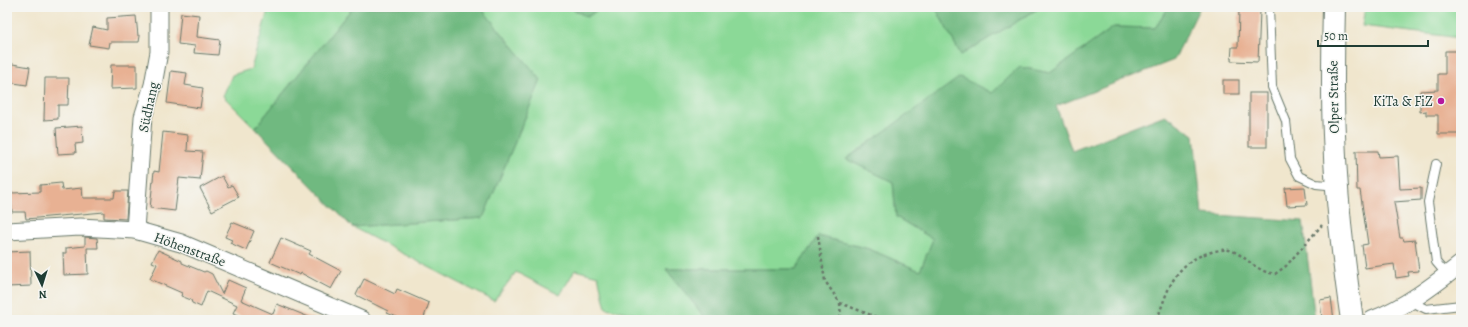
<svg xmlns="http://www.w3.org/2000/svg" width="1468" height="327" font-family="Alegreya,serif">
  <style>
    .green { fill: #8bd997; stroke: #558b66 }
    .forest { fill: #70b980; stroke: #487b5a }
    .building { fill: #e8b193 }
    .lines { fill: none; stroke-linecap: round; stroke-linejoin: round }
    .service-casing { stroke: #68786a; stroke-width: 10 }
    .minor-casing { stroke: #68786a; stroke-width: 19 }
    .secondary-casing { stroke: #68786a; stroke-width: 24 }
    .path { stroke: #68786a; stroke-width: 2.5; stroke-dasharray: 3 3; stroke-linecap: butt }
    .service { stroke: #fff; stroke-width: 8 }
    .minor { stroke: #fff; stroke-width: 17 }
    .secondary { stroke: #fff; stroke-width: 22 }
    .poi-dot { fill: #b5179e; stroke: #f6f6f2; stroke-width: 1.5 }
    .labels { text-anchor: middle; stroke-width: 3; stroke-linejoin: round; paint-order: stroke }
    .street-label { font-size: 14px; fill: #1f3d34; stroke: #f6f6f2 }
    .poi-label { font-size: 14px; fill: #1f3d34; stroke: #f6f6f2; text-anchor: end }
  </style>
  <rect width="100%" height="100%" fill="#f6f6f2"/>
  <filter id="ink" filterUnits="userSpaceOnUse"><feTurbulence type="fractalNoise" baseFrequency=".025" numOctaves="2"/><feDisplacementMap in="SourceGraphic" scale="8" xChannelSelector="R" yChannelSelector="G"/><feConvolveMatrix kernelMatrix="1 2 1 2 8 2 1 2 1" color-interpolation-filters="sRGB"/></filter>
  <filter id="wash" filterUnits="userSpaceOnUse"><feTurbulence type="fractalNoise" baseFrequency=".012" numOctaves="4" result="noise"/><feDisplacementMap in="SourceGraphic" scale="16" xChannelSelector="R" yChannelSelector="G"/><feGaussianBlur stdDeviation="0.9" result="paint"/><feColorMatrix in="noise" values="0 0 0 0 0 0 0 0 0 0 0 0 0 0 0 0 0 1.4 0 .05"/><feComposite in="paint" operator="in"/></filter>
  <g filter="url(#wash)">
    <rect width="100%" height="100%" fill="#f0e6cd"/>
    <g class="green">
      <path d="M269 7H353L255 128 223 96 232 75 251 69Z"/>
      <path d="M480 7H569L587 17 602 7H935L961 55 1041 7H1169L1155 28 1114 27 1050 73 1020 67 992 94 846 159 893 182 896 217 933 239 920 271 869 249 818 236 796 269H666L707 320H664L606 308 598 276 575 270 560 295 516 272 494 301 352 227 483 218 541 80Z"/>
      <path d="M1365 7H1461V38L1362 26Z"/>
    </g>
    <g class="forest">
      <path d="M353 7H480L541 80 483 218 352 227 255 128Z"/>
      <path d="M569 7H602L587 17Z"/>
      <path d="M935 7H1041L961 55Z"/>
      <path d="M1169 7H1200L1174 60 1056 106 1072 151 1165 115 1194 135 1202 214 1303 221 1315 320H707L666 269H796L818 236 869 249 920 271 933 239 896 217 893 182 846 159 960 77 992 93 1020 67 1050 73 1114 27 1155 28Z"/>
    </g>
    <g id="blocks">
      <g class="building">
        <path d="M1239 10 1260 11 1258 62 1231 61 1232 47H1238Z"/>
        <path d="M181 13 199 15 197 37 220 40 218 55 194 53 195 46 178 44Z"/>
        <path d="M136 16 138 36H140L139 42H110L109 48 89 45 93 27 107 30V18Z"/>
        <path d="M1445 51H1461V134H1438V115H1426V111L1420 112V91L1438 90V74H1445Z"/>
        <path d="M7 63 30 67 27 85 7 82Z"/>
        <path d="M111 65H137V88L110 89Z"/>
        <path d="M171 71 187 73 185 85 203 88 200 108 167 103Z"/>
        <path d="M45 78H69L68 105H58V119L44 120Z"/>
        <rect x="1223" y="80" width="16" height="14"/>
        <rect x="1249" y="93" width="18" height="54"/>
        <path d="M82 126 83 143 75 144 76 153 58 154 56 128Z"/>
        <path d="M163 132 188 135 187 151 203 152 200 180 179 178 175 211 150 208 154 171 159 172Z"/>
        <path d="M1356 151H1378L1379 157 1398 156 1400 189 1421 188V200L1394 202 1400 238H1403L1404 241 1415 240 1419 271 1408 272 1409 276 1396 278 1394 264 1365 268 1362 245 1368 244 1360 190H1357Z"/>
        <path d="M222 176 228 187 232 185 239 197 212 211 200 188Z"/>
        <path d="M61 183 62 190 82 188 83 198H114L115 191H128L126 219 104 218V212L26 219 25 212H12L11 193 40 192V185Z"/>
        <path d="M1305 187 1307 205 1287 206 1285 188Z"/>
        <path d="M232 222 254 231 246 250 230 243 232 240 225 237Z"/>
        <path d="M85 237 97 238 98 248H87L88 274 64 275 63 253H66V248L85 246Z"/>
        <path d="M281 238 311 251 309 254 341 271 331 289 301 273 300 275 270 262Z"/>
        <path d="M158 250 182 261V263L204 272 206 271 212 274 222 294 228 280 246 288 241 300 273 314 277 304 316 320H249L233 313 237 305 207 291 201 307 192 303 191 300 181 296 182 293 150 279 157 264 152 262Z"/>
        <path d="M30 251 31 286 7 287V252Z"/>
        <path d="M364 279 395 294 397 289 429 303 423 320H404L387 313 388 311 356 295Z"/>
        <path d="M1331 298 1334 320H1322L1320 300Z"/>
      </g>
    </g>
  </g>
  <g filter="url(#ink)">
    <use href="#blocks" fill-opacity="0" stroke="#68786a" stroke-width="1"/>
    <g class="lines">
      <g class="service-casing">
        <g id="service">
          <path d="M1269 7 1272 87 1286 121 1290 159 1299 176 1316 184 1337 186"/>
          <path d="M1436 164 1428 202 1436 262 1447 275"/>
          <path d="M1410 301 1426 309 1461 305"/>
        </g>
      </g>
      <g class="minor-casing">
        <g id="minor">
          <path d="M135 230 143 117 153 85 159 52V7"/>
          <path d="M7 231 80 227 135 230 181 243 362 320"/>
          <path d="M1372 320C1404 308 1434 285 1461 264"/>
        </g>
      </g>
      <g class="secondary-casing">
        <path id="secondary" d="M1334 7C1333 50 1332 92 1334 135 1336 196 1343 259 1352 320"/>
      </g>
      <g class="path">
        <path d="M818 236 825 281 840 303 884 320"/>
        <path d="M840 303 841 320"/>
        <path d="M895 320 903 316 912 320"/>
        <path d="M1157 320C1168 289 1174 264 1208 253 1214 251 1226 248 1232 251 1243 255 1250 264 1260 269 1264 272 1270 273 1275 274L1286 266 1322 225"/>
      </g>
      <use href="#service" class="service"/>
      <use href="#minor" class="minor"/>
      <use href="#secondary" class="secondary"/>
    </g>
  </g>
  <circle class="poi-dot" cx="1441" cy="101" r="4"/>
  <g class="labels">
    <g class="street-label">
      <text transform="translate(1333 97) rotate(-91)" y="5">Olper Straße</text>
      <text transform="translate(148 107) rotate(-78)" y="5">Südhang</text>
      <text transform="translate(190 249) rotate(20)" y="5">Höhenstraße</text>
    </g>
    <g class="poi-label">
      <text x="1433" y="106">KiTa &amp; FiZ</text>
    </g>
  </g>
  <rect width="1468" height="327" fill="none" stroke="#f6f6f2" stroke-width="24"/>
  <g transform="translate(42 285) rotate(176)" stroke="#f6f6f2" stroke-width="3" paint-order="stroke">
  <path d="M0-3L7 15L0 10L-7 15Z" fill="#1f3d34"/>
  <text y="-6" font-size="11" font-weight="bold" text-anchor="middle" fill="#1f3d34">N</text>
  </g>
  <path d="M1318 40v6h110v-6" fill="none" stroke="#1f3d34" stroke-width="2"/>
  <text x="1324" y="40" font-size="12" fill="#1f3d34" stroke="#f6f6f2" stroke-width="3" paint-order="stroke">50 m</text>
</svg>
